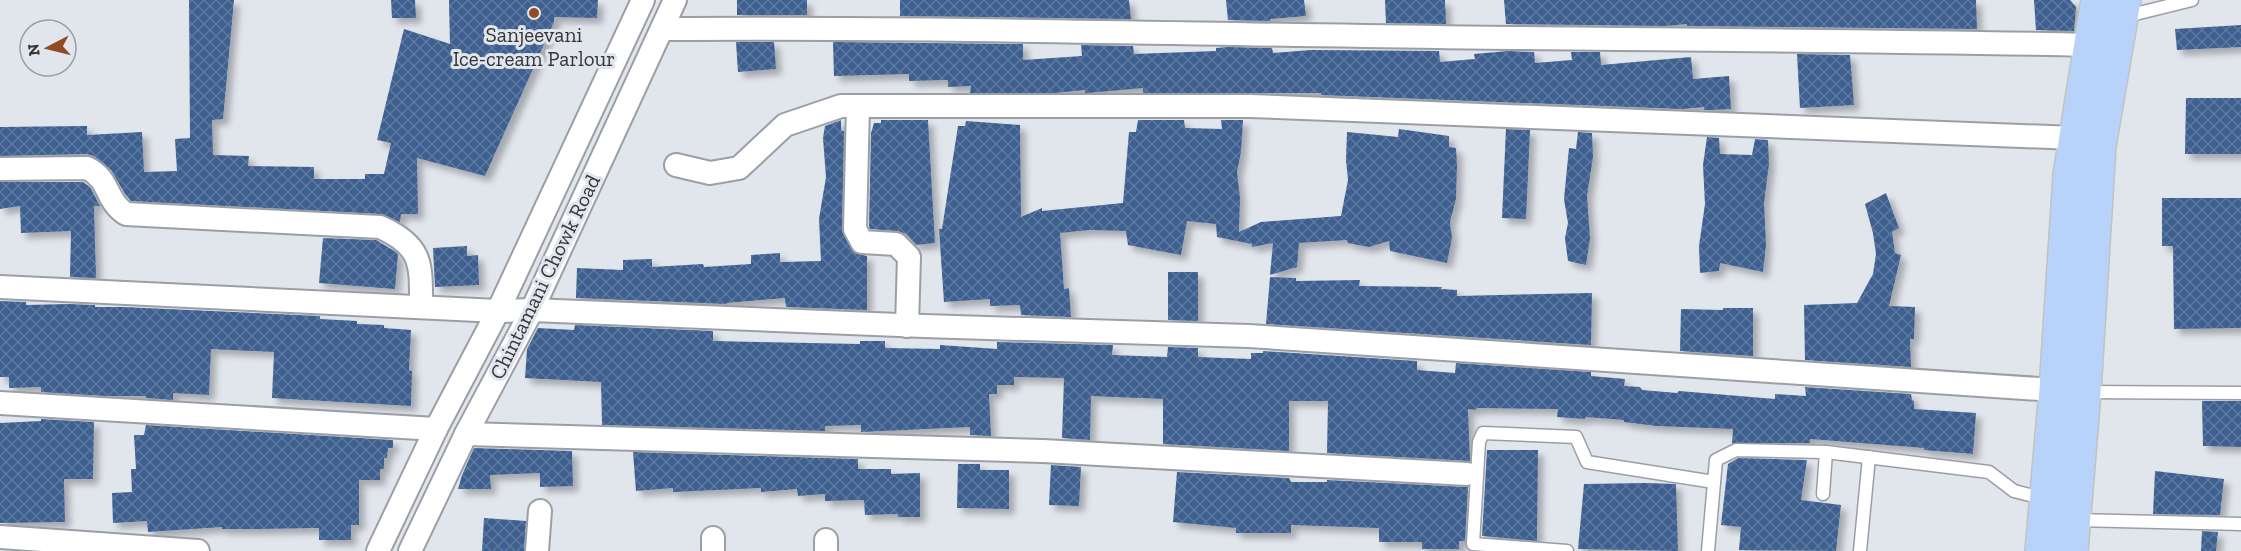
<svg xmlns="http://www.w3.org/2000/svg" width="2241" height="551" font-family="'Zilla Slab',serif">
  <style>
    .building { fill: url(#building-cross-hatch); filter: url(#shadow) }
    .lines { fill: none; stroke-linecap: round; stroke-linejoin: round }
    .lane-casing { stroke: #9b9fa5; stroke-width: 15 }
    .street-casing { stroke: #9b9fa5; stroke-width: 26 }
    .primary-casing { stroke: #c2c2c3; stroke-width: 36 }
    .lane { stroke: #fff; stroke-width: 12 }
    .street { stroke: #fff; stroke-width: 22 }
    .primary { stroke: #b8d3f9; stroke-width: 33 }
    .poi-dot { fill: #904a24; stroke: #e1e5ec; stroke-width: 2 }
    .labels { text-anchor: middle; stroke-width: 6; stroke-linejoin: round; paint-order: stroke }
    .poi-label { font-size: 21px; fill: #333537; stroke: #e1e5ec }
    .street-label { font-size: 21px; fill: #333537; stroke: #e1e5ec }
  </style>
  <defs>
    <pattern id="building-cross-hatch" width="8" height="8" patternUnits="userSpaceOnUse" patternTransform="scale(1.5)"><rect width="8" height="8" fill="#3c6091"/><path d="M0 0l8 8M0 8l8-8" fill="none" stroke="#5e789e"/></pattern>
    <filter id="shadow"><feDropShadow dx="5.5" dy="5.5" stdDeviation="3" flood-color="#0004"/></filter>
  </defs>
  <rect width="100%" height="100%" fill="#e1e5ec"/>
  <g class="building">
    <path d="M189 0H234L223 119 212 120 213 155 249 156 248 166 314 167V179H365V174H384L391 143 377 140 404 29 450 44 449 0H598L597 18 554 17V22L485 176 417 158 418 214H401L400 222 381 214 131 201 125 194 111 170 94 156 87 154 0 156V127L87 126V135L142 132 144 172 177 171 175 139 190 138Z"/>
    <path d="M391 0H415L416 18H392Z"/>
    <rect x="737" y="0" width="70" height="15"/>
    <path d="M900 0H1129L1131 19 900 16Z"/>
    <path d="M1226 0H1304L1306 16 1270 19V21L1228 20Z"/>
    <path d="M1385 0H1445L1446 24 1386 23Z"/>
    <path d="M1504 0H1976L1977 29 1687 26V24L1666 26 1506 24Z"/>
    <path d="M2034 0H2070L2076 7 2074 31 2036 30Z"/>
    <path d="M2241 25V47L2177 50 2175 29Z"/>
    <path d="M736 42H774L776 69 738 72Z"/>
    <path d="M833 42 1023 44V60L1082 56 1081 45 1133 46 1134 54 1216 51V48L1227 47 1272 48 1273 53 1311 50 1439 51 1440 62 1475 59 1474 54 1508 51 1534 52 1535 63 1572 60 1571 52H1600L1601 65 1691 57 1693 79 1729 76 1731 109 1711 110H1704V107L1682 109 1321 95V93H1143V88L1088 93H1085V90L1055 93H970L971 86 948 87V80L909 81V74L834 76Z"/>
    <path d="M1797 54 1850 55 1854 105 1800 108Z"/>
    <path d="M2186 98H2241V154H2185Z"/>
    <path d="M841 120V131H844L842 229 854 253 867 256V310L786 307 785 298 726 303 727 304 576 298 577 268 623 270V260L652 259V267L703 264 704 267 751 264V255L780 253V262L821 261 819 219 826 177 823 138 825 126Z"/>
    <path d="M881 120H928L935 243 916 245 906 234 898 231 870 229 869 226 871 133 874 123H881Z"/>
    <path d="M1138 120H1184L1185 128 1222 129 1221 120H1243L1241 152 1237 172 1240 198 1239 232 1261 222 1341 216 1348 180 1346 160 1347 132 1398 137 1399 129 1449 136V147L1456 148 1457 165 1456 199 1450 222 1452 238 1447 263 1390 251 1389 241 1369 247 1348 243 1347 240 1299 243 1297 267 1270 275 1273 243 1252 247V244L1217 237 1216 224 1187 221 1181 255 1128 245 1126 231 1089 230 1060 233 1064 289 1069 288 1071 317 1021 315 1020 305 990 306V299L944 302 939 229H942L958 126H965L966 121 1020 125 1021 217 1042 208V211L1123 203 1129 132H1136Z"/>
    <path d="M1506 129 1530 130 1526 219 1502 218Z"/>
    <path d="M1578 132 1592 133 1593 157 1587 196 1590 238 1586 265 1568 261 1565 238 1568 223 1564 199 1568 158 1569 148 1576 149Z"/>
    <path d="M1707 137 1719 138 1720 154 1752 155 1755 139 1768 140 1769 164 1764 203 1766 245 1763 272 1720 263 1719 271 1700 273 1699 246 1705 204 1703 165Z"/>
    <path d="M0 182H83L90 187 100 206H94L96 278 70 277 71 231 21 233 20 206 0 209Z"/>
    <path d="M1886 193 1899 228 1892 232 1895 253 1901 255 1889 306 1915 307 1914 339H1910L1911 367 1805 360 1804 305 1857 303 1873 274 1876 254 1873 233 1865 204Z"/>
    <path d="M2162 198H2241V328L2174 329 2173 246H2162Z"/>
    <path d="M323 238 376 240 396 252 398 254 395 289 319 283Z"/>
    <path d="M467 246V256L478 255 479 285 435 287 433 248Z"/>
    <path d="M1168 272H1198V321L1168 320Z"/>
    <path d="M1270 277 1296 278V281L1360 280 1359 286 1442 287 1441 289 1457 290V296L1592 293 1591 345 1266 324Z"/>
    <path d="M0 301 26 302V305L69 304 95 305V307H124L320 316V319L357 321V324L384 325V328L411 330 409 370 412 371 411 406 272 398 274 352 211 349 209 395 173 393V400L146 398V396H106L41 392V387L9 388V377H0Z"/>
    <path d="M1723 308H1753V356L1680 351 1681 309 1723 310Z"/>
    <path d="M575 325 713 331V341L860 344V341H885V348L940 349V345L997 349V342L1113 345 1112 355 1167 357 1168 347 1198 348V357L1251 359V353H1263V351L1417 361V370L1455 373 1456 363 1591 372V376L1625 379 1624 386 1640 387 1642 390 1677 393 1679 391 1775 399V394L1806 396 1805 387 1911 394 1912 400 1914 401V409L1976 413 1973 454 1924 450V448L1810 439V443H1732L1733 429 1657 426 1624 422V420L1585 417V419L1557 417 1558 409 1477 408 1476 410 1468 409 1470 461 1327 453 1328 401H1289V451L1163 444V399L1091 396 1090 440 1062 438 1064 378 1014 377V385H997V394H989L991 436 970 435V427L861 432V425L825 426V431L602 425 601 382 525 378 527 349 538 328 574 330Z"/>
    <path d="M2202 401H2241V447L2203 446Z"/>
    <path d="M41 419 94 422 93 479H64L65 522 0 523V423L41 421Z"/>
    <path d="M146 425 393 440V448H388L387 458H384V469H380V480H359V525H351V540H319V528L256 529H222V527L148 532 147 521 113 523 112 493 132 492 131 469H136L134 435H144Z"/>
    <path d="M474 448 572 451 573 486 540 487V473L490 475 491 489H458L462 475Z"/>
    <path d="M1487 450H1538L1537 541 1482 536Z"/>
    <path d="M633 452 858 459V469H891V474L920 473V517H898V514L865 515 864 500 825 501V494L798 496 797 489 761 492V488L673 492V488L636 491Z"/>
    <path d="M1738 458 1807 460 1801 500 1841 505 1836 551 1739 550 1741 527 1721 525 1728 464Z"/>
    <path d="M958 464H980V470H1009V509L957 508Z"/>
    <path d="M1051 465 1081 467 1079 506 1049 505Z"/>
    <path d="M2155 471 2224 479 2220 515 2153 514Z"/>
    <path d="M1177 472 1289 478 1291 482H1327V480L1468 487 1465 541H1459V549H1422V542H1379V528L1291 525V533H1236V528L1173 522Z"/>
    <path d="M1645 483 1676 484 1678 551 1578 549 1584 484Z"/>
    <path d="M484 518 526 521 524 551H482Z"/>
    <path d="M2202 531 2218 532 2216 551H2201Z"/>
  </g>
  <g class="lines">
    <g class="lane-casing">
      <g id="lane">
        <path d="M2123 17 2192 0"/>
        <path d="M2085 392 2241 393"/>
        <path d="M1823 494 1826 452"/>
        <path d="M2076 520 2241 524"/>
        <path d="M1567 551 1473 544 1479 442 1483 433 1576 437 1587 462 1714 482"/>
        <path d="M1708 551 1716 460 1736 450 1826 452 1989 472 2014 491 2045 499"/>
        <path d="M1860 551 1869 457"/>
      </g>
    </g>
    <g class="street-casing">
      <g id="street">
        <path d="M662 29C921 27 1179 34 1437 37 1655 40 1873 40 2090 45"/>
        <path d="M858 106 855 229 862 242 896 244 909 257 907 326"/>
        <path d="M676 165 710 173 739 168 785 125 841 106H1250L2075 138"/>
        <path d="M0 169 87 168C111 180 104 199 126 214L380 227C423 246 421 264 421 307"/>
        <path d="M0 287 498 311 532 310 924 326 1249 336 2069 391"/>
        <path d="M0 403 436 429"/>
        <path d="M466 434 1043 451 1467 474"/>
        <path d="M0 537 198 551"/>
        <path d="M378 551 436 429 498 311 643 0"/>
        <path d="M410 551 466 434 532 310 675 0"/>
        <path d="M537 551 540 511"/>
        <path d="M713 551V538"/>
        <path d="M826 551V540"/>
      </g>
    </g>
    <g class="primary-casing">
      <g id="primary">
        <path d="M2042 551 2056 390 2070 175 2098 0"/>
        <path d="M2071 551 2084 392 2099 146 2124 0"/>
      </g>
    </g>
    <use href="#lane" class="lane"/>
    <use href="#street" class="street"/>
    <use href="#primary" class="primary"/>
  </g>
  <circle class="poi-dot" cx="534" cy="13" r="6"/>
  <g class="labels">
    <g class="poi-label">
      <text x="534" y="42">Sanjeevani<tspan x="534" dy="24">Ice-cream Parlour</tspan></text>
    </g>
    <g class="street-label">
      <text transform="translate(545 277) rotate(-64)" y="7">Chintamani Chowk Road</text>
    </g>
  </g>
  <g transform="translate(48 48) rotate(263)"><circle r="28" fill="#e1e5ec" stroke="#9b9fa4" stroke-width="1.5"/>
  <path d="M0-4.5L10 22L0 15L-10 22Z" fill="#904a24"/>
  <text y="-9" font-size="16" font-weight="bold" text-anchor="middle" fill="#333537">N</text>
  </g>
</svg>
